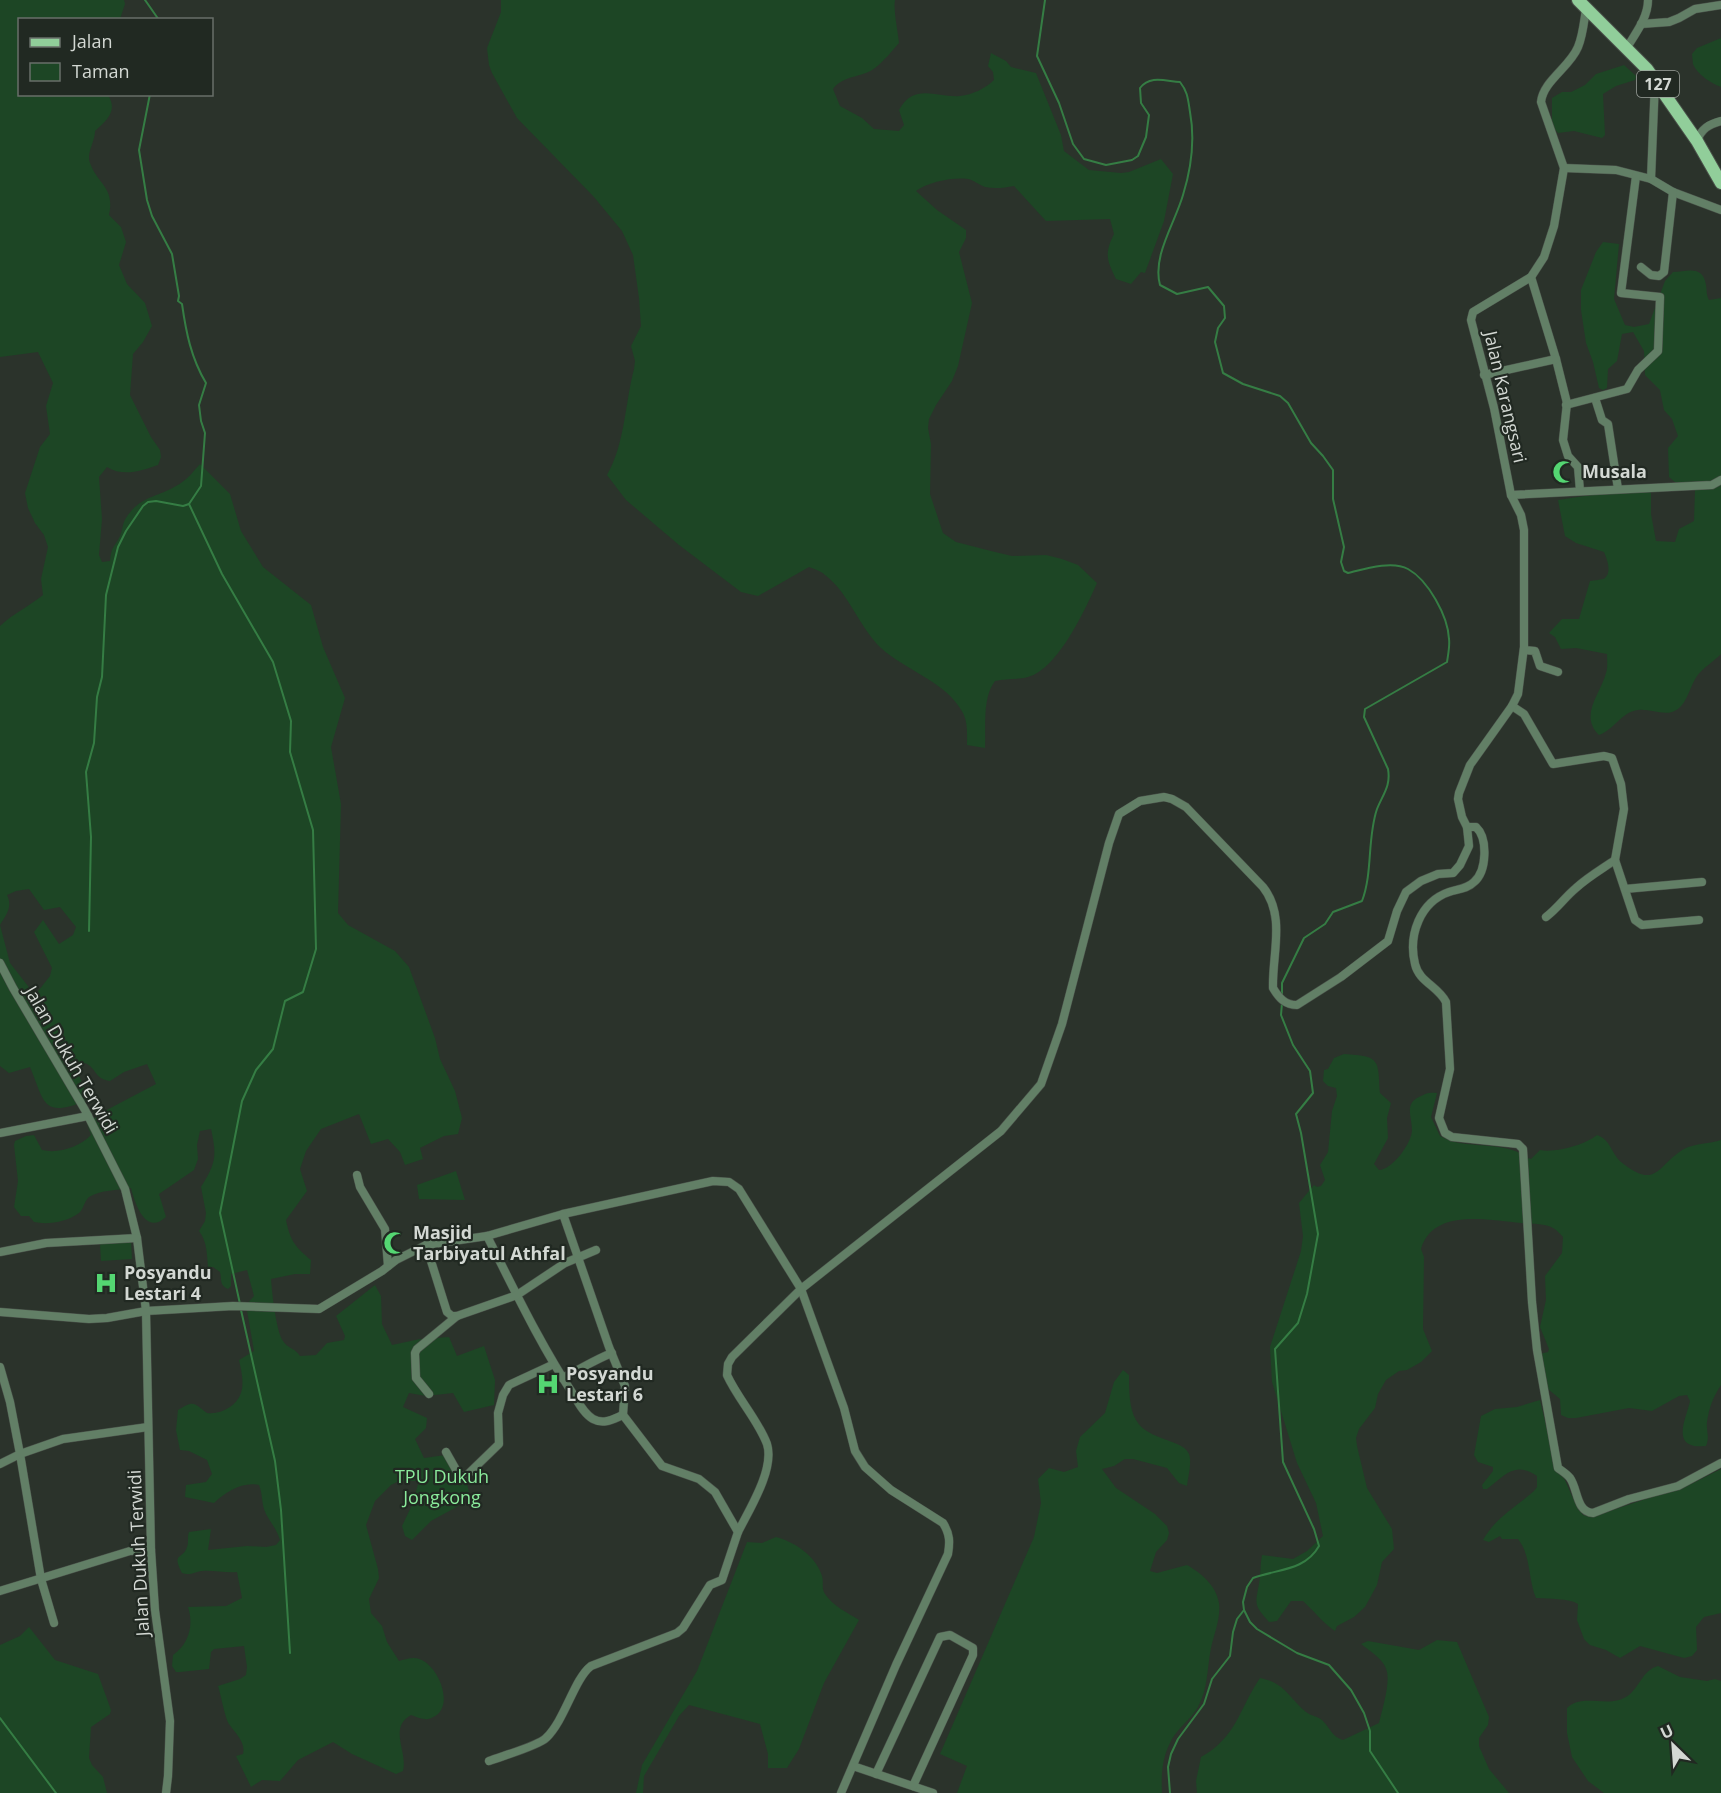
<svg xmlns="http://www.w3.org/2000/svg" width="1721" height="1793" font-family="'Open Sans',sans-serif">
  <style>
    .green { fill: #1d4625; fill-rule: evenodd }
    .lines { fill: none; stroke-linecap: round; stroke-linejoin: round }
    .stream { stroke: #357d44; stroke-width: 2 }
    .minor-casing { stroke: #495149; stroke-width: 9 }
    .primary-casing { stroke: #495149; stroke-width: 14 }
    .minor { stroke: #627f66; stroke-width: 8 }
    .primary { stroke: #91ce9a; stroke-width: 12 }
    .labels { text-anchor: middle; stroke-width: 4.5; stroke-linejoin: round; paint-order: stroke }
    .shield { fill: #212922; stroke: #9ea49e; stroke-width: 1.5 }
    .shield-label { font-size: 16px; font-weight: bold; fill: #d3d8d3 }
    .street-label { font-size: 18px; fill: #d3d8d3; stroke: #212922 }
    .poi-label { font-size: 18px; font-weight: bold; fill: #d3d8d3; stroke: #212922; text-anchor: start }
    .park-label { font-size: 18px; fill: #8aeb9b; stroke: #212922 }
  </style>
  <rect width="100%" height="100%" fill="#2b332b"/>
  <g class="green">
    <path d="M0 0H124L125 4 120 19 20 20V94L108 95C118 111 107 120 95 131 95 142 86 153 90 163 98 185 115 187 109 215L121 227 126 242 119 265 127 284 145 303 152 326 143 342 133 354 130 395 151 437 160 450 161 457 158 465C141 471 123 477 107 467L99 477 102 519 99 555 102 562 110 561C112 544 114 549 120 536 123 530 122 524 126 518 140 496 156 498 176 486 186 481 193 472 200 464L230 494 241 531 263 567 311 605 323 647 345 698 331 747 341 804 338 913 348 925 395 951 409 967 435 1038 440 1059 455 1091 462 1118 458 1134 444 1136 420 1148 423 1159 405 1165 400 1152 388 1139 371 1144 359 1114 321 1129 306 1151 300 1169 307 1191 286 1220C290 1240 295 1247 311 1260L310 1274H295L271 1279C272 1292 276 1331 283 1341 287 1348 295 1348 300 1356L316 1355 327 1343 344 1340 345 1336 336 1316 375 1285 381 1296 382 1324 392 1345 420 1339 449 1337 457 1356 484 1346 495 1380 494 1405 464 1412 453 1393 426 1396 409 1393 403 1407 427 1418 426 1428 415 1439 424 1458 446 1455C458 1467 466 1475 469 1492L462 1504 431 1521 412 1540 405 1536 402 1526 412 1505 419 1481H399L391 1485 375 1501 366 1525 378 1569 379 1578 369 1599 371 1613 382 1626 387 1642 399 1661C403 1660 409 1658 413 1658 434 1657 454 1699 438 1714 434 1717 429 1720 425 1719 420 1719 415 1716 411 1715 388 1728 408 1751 403 1771L396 1774 352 1754 333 1742 298 1760 280 1781 262 1780 251 1787 236 1756 243 1754C246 1742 235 1733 229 1724 225 1718 221 1695 218 1686L240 1679 246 1675 247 1667 244 1646 214 1649 211 1652 209 1669 180 1672H176L172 1666 173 1655C189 1644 194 1625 188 1607L226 1606 242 1598 237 1572C225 1573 213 1570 202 1571 194 1572 191 1576 182 1573 171 1552 183 1560 187 1547 189 1542 187 1537 189 1532L211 1529 208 1550 247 1546 266 1547 276 1545 280 1540C277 1530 271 1523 266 1514 261 1504 263 1494 259 1485 243 1481 225 1492 214 1503L185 1497 186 1485 206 1482 212 1474 207 1460 189 1451 180 1450 176 1430 178 1410C195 1400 193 1403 207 1413 215 1414 222 1412 230 1407 247 1395 243 1378 239 1360L254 1351 246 1305 254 1296 247 1270 231 1274V1286L228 1289C219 1285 222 1280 220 1272L213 1267H208C207 1255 207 1241 199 1231L205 1221 206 1213 201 1187C216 1163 217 1156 211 1129L200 1131 197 1145 198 1159 194 1170 159 1194 166 1217C145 1236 135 1203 131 1188 118 1190 100 1190 89 1197 84 1201 84 1209 79 1213 67 1222 48 1225 34 1222L29 1216H21L14 1207 18 1181 14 1145 15 1141 26 1136 34 1135 42 1150C58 1154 80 1147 91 1135L87 1124 101 1113 156 1084 147 1064 124 1072 110 1081C94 1079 97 1068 85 1063L76 1069 86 1091V1101C42 1118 45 1103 30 1067L9 1073 0 1066V626C14 613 28 607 43 595L41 579 48 547 44 535 35 523 28 508 25 493 40 447 50 434 46 406 53 383 38 352 0 357ZM29 889 44 910 60 907 76 927 73 935 59 944 43 920 34 932 52 968 50 976 35 995 10 963 0 925C6 915 13 907 7 895L16 891Z"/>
    <path d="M501 0H895C893 9 898 32 899 43 892 51 884 61 875 68 862 78 843 75 833 89L840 106 862 118 874 129 899 131 904 125 899 110C914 82 937 98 960 96 972 95 986 88 994 80L993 72 988 66 991 53 1006 61 1011 67 1036 73 1061 135 1064 151 1089 170 1121 173 1129 172 1161 159 1173 174 1164 221 1145 273 1141 272 1131 284 1116 279C1107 260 1104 254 1114 234L1110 219 1046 221 1014 186C1004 188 995 189 985 187 979 185 974 180 968 179 953 177 928 182 916 191L937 210 966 230V238L959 252 972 303 958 366 952 381 936 405 929 419 928 428 931 444 930 494 943 533 956 542 995 552 1012 556 1046 555 1062 559 1078 565 1097 583C1085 610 1058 669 1028 677 1017 680 1006 678 995 681 982 698 986 727 985 748L967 745C967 734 968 723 963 713 946 681 906 671 881 648 859 627 849 593 825 575 821 571 814 569 809 567L758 596 741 592 679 545 626 500 607 475C625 444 625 403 634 369L635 361 631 346 641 326 639 298 633 255 622 231 594 197 517 118 492 73 489 65 487 48 501 12Z"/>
    <path d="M1721 38V87C1712 84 1697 74 1693 64 1693 63 1692 55 1692 54L1697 48Z"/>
    <path d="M1624 65 1636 76 1635 80 1616 86 1603 94 1605 135 1602 138 1574 131 1558 133 1552 126V98L1562 92H1571L1585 85 1596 74Z"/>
    <path d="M1603 242 1619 244 1614 299 1625 325 1634 327 1649 324 1665 281 1673 272C1688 271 1703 265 1706 285 1707 291 1706 294 1709 300L1721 298V654C1714 661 1703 668 1697 676 1690 686 1688 701 1678 709 1666 718 1651 708 1638 710 1621 712 1614 730 1599 735 1579 715 1600 695 1606 673 1608 668 1607 660 1607 654L1576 648 1561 649 1555 637 1549 633 1562 619H1579L1590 581C1594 580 1602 580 1605 578 1612 572 1607 559 1604 552L1576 543 1565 536 1558 500 1598 494 1651 491V514L1656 541 1675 542 1679 529 1694 521 1695 490 1689 483 1675 482 1669 477 1668 448 1678 436 1672 419 1664 410 1660 390 1645 375 1644 351 1633 332 1622 334 1617 361 1608 369 1607 388 1603 390 1599 388 1593 362 1586 343 1581 310V290L1596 252Z"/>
    <path d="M1344 1054C1381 1056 1378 1060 1380 1093L1391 1103 1387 1118 1388 1138 1374 1164 1379 1170C1392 1170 1412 1143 1412 1130 1412 1117 1404 1104 1419 1097 1426 1093 1429 1092 1437 1093L1431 1117 1440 1136C1464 1150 1495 1141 1520 1153V1156L1531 1159 1540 1150C1555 1153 1585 1145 1597 1135 1611 1140 1611 1153 1621 1162 1657 1191 1657 1165 1684 1149 1695 1143 1710 1144 1721 1140V1385C1713 1397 1709 1408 1707 1422 1706 1431 1710 1437 1706 1446 1702 1446 1695 1447 1691 1445 1674 1439 1688 1413 1690 1401L1687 1395 1679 1396 1652 1411 1629 1408 1576 1418H1568L1561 1415 1560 1399 1548 1389 1540 1354 1548 1352 1549 1349 1540 1327 1546 1300 1545 1276 1562 1253 1563 1237C1560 1234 1557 1230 1553 1228 1545 1223 1530 1224 1521 1223 1488 1220 1433 1208 1421 1249L1424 1257 1423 1329 1432 1351 1421 1362 1407 1370 1399 1371 1386 1380 1378 1394 1375 1408 1359 1429 1356 1438 1357 1446 1367 1488 1392 1529 1394 1549 1382 1562 1377 1585 1365 1607 1354 1617 1337 1626 1335 1631C1325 1625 1313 1610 1303 1601H1291L1277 1621 1269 1622C1254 1605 1255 1605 1259 1584 1261 1574 1260 1564 1262 1555L1293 1559 1307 1551 1323 1536 1316 1503 1297 1463 1272 1382 1270 1347 1301 1251 1303 1236 1299 1203 1314 1185 1317 1187 1321 1186 1325 1180 1320 1165 1328 1152 1332 1111 1337 1096 1336 1088 1328 1086 1323 1081 1324 1070 1328 1069 1334 1058Z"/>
    <path d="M456 1171 465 1200 419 1199 417 1185Z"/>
    <path d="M131 1241 132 1259 101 1261 100 1243Z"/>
    <path d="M1123 1370 1129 1375C1129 1389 1129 1408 1136 1420 1148 1441 1183 1439 1189 1454 1192 1463 1188 1477 1187 1486L1179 1483 1167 1468 1133 1459H1125L1114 1466 1102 1469 1116 1488 1155 1514 1167 1526 1169 1533 1167 1540 1156 1552 1150 1571 1157 1573 1187 1565C1201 1573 1216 1585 1219 1603 1221 1618 1214 1634 1211 1648 1207 1668 1208 1689 1198 1707 1191 1719 1179 1727 1172 1739 1162 1757 1161 1774 1162 1793H957L967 1766 940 1754 1034 1537 1041 1503 1038 1479 1049 1468 1064 1472 1078 1467 1076 1451 1080 1437 1105 1413 1114 1382Z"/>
    <path d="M1540 1400 1552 1451 1572 1496 1583 1515 1592 1517 1693 1483 1721 1469V1613L1704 1617 1696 1627 1697 1650 1692 1656 1684 1658 1640 1646 1620 1658 1606 1650 1590 1645 1584 1639 1577 1620 1578 1604C1569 1598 1548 1599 1536 1598 1528 1579 1531 1555 1518 1539H1502L1500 1536 1489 1542 1483 1540C1496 1517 1515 1508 1534 1491L1537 1487V1476C1514 1461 1506 1475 1487 1489H1483L1482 1485 1493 1471V1467L1478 1462 1474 1455 1481 1416 1495 1409 1517 1407Z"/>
    <path d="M776 1537C795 1542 816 1556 822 1576 824 1582 821 1588 825 1594 833 1606 848 1613 859 1620L824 1683 799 1749 787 1768H768V1754L760 1724 689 1705 679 1716 644 1776 643 1793H636L642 1765 697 1671 747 1542 762 1543Z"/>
    <path d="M29 1627 55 1660 98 1674 111 1710 110 1714 91 1727 89 1758 92 1765 103 1777 107 1793H0V1645L20 1636Z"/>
    <path d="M1437 1640 1457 1642 1489 1717 1488 1725 1479 1738V1746L1489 1769 1509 1793H1197L1196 1781 1201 1757C1237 1737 1239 1709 1260 1678 1285 1683 1288 1697 1306 1712 1311 1716 1318 1716 1323 1721 1330 1728 1332 1737 1343 1740L1379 1723C1382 1710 1390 1685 1387 1672 1385 1660 1370 1651 1361 1644L1368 1641 1419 1650Z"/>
    <path d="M1658 1666 1680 1677 1707 1681 1715 1679 1721 1681V1793H1604L1588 1781 1572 1757 1567 1733V1708C1584 1692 1609 1710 1629 1695 1640 1686 1643 1670 1658 1666Z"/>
  </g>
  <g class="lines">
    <g class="stream">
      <path d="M145 0 159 20"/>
      <path d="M1045 0 1037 56 1059 103 1073 144 1084 159 1106 165 1132 160 1138 156 1146 137 1149 115 1141 103 1140 88C1150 75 1165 81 1180 82 1188 92 1188 100 1190 112 1195 139 1191 169 1183 195 1175 223 1152 256 1160 285L1177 294 1208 287 1224 306 1225 318 1218 328 1215 342 1223 373 1243 384 1280 396 1288 403 1311 443 1323 456 1333 470V499L1344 547 1341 562 1344 571 1348 573C1364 569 1392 560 1408 569 1428 580 1448 616 1449 639 1450 646 1448 655 1447 662L1365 709 1364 717 1388 769C1391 786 1383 794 1377 809 1367 838 1373 872 1362 901L1333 912 1325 924 1304 938 1282 983V995"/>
      <path d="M150 94 139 150 147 200 152 216 172 254 179 296 178 301 182 304C186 332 191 358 206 383L199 405 201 421 205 433 201 486 189 504"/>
      <path d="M189 504 222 574 273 662 291 721 290 752 313 830 316 949 303 992 285 1001 273 1049 256 1070 242 1101 220 1213 240 1304"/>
      <path d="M89 931 91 837 86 772 94 743 97 697 102 677 106 595 118 547 126 531 143 506 148 502 156 501 183 506 189 504"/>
      <path d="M1282 1003 1281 1015 1293 1045 1310 1071 1313 1093 1296 1114 1301 1133 1318 1234 1307 1294 1298 1323 1275 1349 1283 1462 1314 1529 1319 1546C1305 1571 1277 1569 1253 1578L1247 1587 1243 1602 1244 1610 1250 1622 1257 1629 1297 1653 1329 1665 1351 1690 1364 1713 1370 1731V1751L1398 1793"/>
      <path d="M241 1310 275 1461 281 1510 290 1653"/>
      <path d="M0 1718 56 1793"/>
      <path d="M1170 1793 1168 1767 1171 1754 1178 1739 1204 1704 1212 1679 1230 1656 1233 1632 1237 1619 1244 1610"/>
    </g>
    <g class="minor-casing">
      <g id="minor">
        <path d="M1641 24 1669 22 1679 18 1695 9 1721 5"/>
        <path d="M1626 49C1635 34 1648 18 1648 0"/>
        <path d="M1697 141C1701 129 1709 124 1721 121"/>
        <path d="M1564 168 1616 170 1651 179 1673 192 1721 210"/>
        <path d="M1651 179 1655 81"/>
        <path d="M1641 267 1651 275 1659 276 1664 272 1673 192"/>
        <path d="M1531 277 1556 359 1567 403 1563 440 1568 456 1578 467 1580 491"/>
        <path d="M1484 375 1556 359"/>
        <path d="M1595 398 1602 420 1608 424 1618 489"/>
        <path d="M1566 405 1627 389 1638 370 1658 351 1660 297 1621 293 1636 176"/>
        <path d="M1511 495 1712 485 1721 480"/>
        <path d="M1524 650 1535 651 1540 666 1558 672"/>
        <path d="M1512 706 1524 714 1553 764 1604 756 1612 758 1621 784 1624 809 1615 860 1635 920 1642 925 1699 920"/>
        <path d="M1467 827H1476C1488 838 1487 871 1474 882 1467 889 1458 889 1449 892 1420 902 1408 935 1415 964 1419 982 1438 986 1446 1002L1450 1069 1439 1118 1445 1133 1452 1137 1518 1144 1523 1149 1532 1302 1537 1350 1558 1468C1562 1471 1567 1474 1570 1478 1578 1489 1576 1512 1593 1513L1629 1499 1678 1486 1721 1463"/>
        <path d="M1625 889 1702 882"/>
        <path d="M1546 917C1558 908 1565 897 1576 888 1588 877 1602 869 1615 860"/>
        <path d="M0 963 13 988 85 1110 125 1189 137 1238 146 1311 151 1550 155 1610 170 1721 168 1776 166 1793"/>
        <path d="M0 1133 88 1116"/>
        <path d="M357 1175 360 1187 385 1229 388 1266"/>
        <path d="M487 1236C514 1289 540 1344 573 1394 578 1402 584 1414 593 1419 604 1425 613 1419 623 1415"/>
        <path d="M426 1245 447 1312 452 1316H457"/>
        <path d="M0 1252 46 1243 137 1238"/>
        <path d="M0 1312 89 1319 107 1318 146 1311 233 1306 319 1309 382 1271 396 1260 426 1245 487 1236 563 1214 713 1181 729 1182 739 1189 801 1289 844 1408 855 1451 865 1467 891 1490 943 1523C950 1534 950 1542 948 1554L896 1665 841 1793"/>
        <path d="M0 1367 10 1402 20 1454 41 1579 54 1623"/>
        <path d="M562 1378C579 1370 594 1360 612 1353"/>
        <path d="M429 1394 416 1378 415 1353 417 1349 457 1316 517 1295 565 1263 596 1250"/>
        <path d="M446 1452 459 1475 466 1476 499 1444 498 1413 503 1395 509 1385 554 1364"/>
        <path d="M0 1464 20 1454 63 1439 148 1427"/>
        <path d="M738 1532C749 1510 775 1469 767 1444 758 1420 738 1399 727 1375L728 1364 732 1357 801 1289 1001 1131 1041 1084 1062 1024 1109 843 1119 814 1140 801 1164 797 1172 799 1186 807 1263 887C1286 916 1272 954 1273 988 1279 998 1285 1005 1297 1005L1341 977 1388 941 1397 911 1406 892 1421 881 1438 874 1453 873 1460 865 1469 846 1467 827 1462 817 1458 799 1459 793 1470 765 1512 706 1518 694 1524 647V530L1521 515 1511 495 1494 408 1471 320 1473 312 1478 309 1531 277 1544 257 1554 226 1564 168 1541 102C1543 81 1570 67 1578 47 1583 35 1584 21 1586 9"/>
        <path d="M0 1591 130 1551 151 1550"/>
        <path d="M489 1761C502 1756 538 1746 546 1738 565 1720 574 1679 591 1666L677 1633 683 1628 710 1585 722 1580 738 1532 715 1492 699 1479 662 1466 623 1415 625 1386 609 1347 563 1214"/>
        <path d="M853 1766 933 1793"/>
        <path d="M876 1774 940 1637 950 1635 973 1648V1655L913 1786"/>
      </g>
    </g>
    <g class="primary-casing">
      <path id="primary" d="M1578 0 1647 69 1697 141 1721 183"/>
    </g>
    <use href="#minor" class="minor"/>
    <use href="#primary" class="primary"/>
  </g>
  <defs>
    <g id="mosque-bare" transform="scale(1.8)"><path d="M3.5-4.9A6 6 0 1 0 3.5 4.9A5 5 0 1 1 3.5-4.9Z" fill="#54d672" stroke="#212922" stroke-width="2.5" paint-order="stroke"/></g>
    <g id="hospital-bare" transform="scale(1.8)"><path d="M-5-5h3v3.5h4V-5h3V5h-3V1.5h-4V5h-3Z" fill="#54d672" stroke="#212922" stroke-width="2.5" paint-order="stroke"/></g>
  </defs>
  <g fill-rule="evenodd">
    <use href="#mosque-bare" x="1564" y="472"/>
    <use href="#mosque-bare" x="395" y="1243"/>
    <use href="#hospital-bare" x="106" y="1283"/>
    <use href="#hospital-bare" x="548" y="1384"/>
  </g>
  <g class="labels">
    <rect class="shield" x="1637" y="71" width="42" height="26" rx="4.5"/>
    <g class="shield-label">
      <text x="1658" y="90">127</text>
    </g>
    <g class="street-label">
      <text transform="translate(1505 397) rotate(77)" y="6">Jalan Karangsari</text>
      <text transform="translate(71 1060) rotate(60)" y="6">Jalan Dukuh Terwidi</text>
      <text transform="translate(139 1553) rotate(-93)" y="6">Jalan Dukuh Terwidi</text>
    </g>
    <g class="poi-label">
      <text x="1582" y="478">Musala</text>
      <text x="413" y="1239">Masjid<tspan x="413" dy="21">Tarbiyatul Athfal</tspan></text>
      <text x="124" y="1279">Posyandu<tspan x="124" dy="21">Lestari 4</tspan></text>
      <text x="566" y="1380">Posyandu<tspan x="566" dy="21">Lestari 6</tspan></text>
    </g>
    <g class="park-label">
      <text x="442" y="1483">TPU Dukuh<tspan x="442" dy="21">Jongkong</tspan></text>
    </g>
  </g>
  <rect x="18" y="18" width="195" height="78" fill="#212922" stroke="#686f69" stroke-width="1.5"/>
  <rect x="30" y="38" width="30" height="9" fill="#91ce9a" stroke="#686f69" stroke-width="1.5"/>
  <text x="72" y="48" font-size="18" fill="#d3d8d3">Jalan</text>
  <rect x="30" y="63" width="30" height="18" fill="#1d4625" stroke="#686f69" stroke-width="1.5"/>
  <text x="72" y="78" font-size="18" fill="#d3d8d3">Taman</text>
  <g transform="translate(1673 1745) rotate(335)" stroke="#212922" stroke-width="4.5" paint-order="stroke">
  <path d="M0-4.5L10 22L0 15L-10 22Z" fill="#d3d8d3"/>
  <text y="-9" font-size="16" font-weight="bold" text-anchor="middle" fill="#d3d8d3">U</text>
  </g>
</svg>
